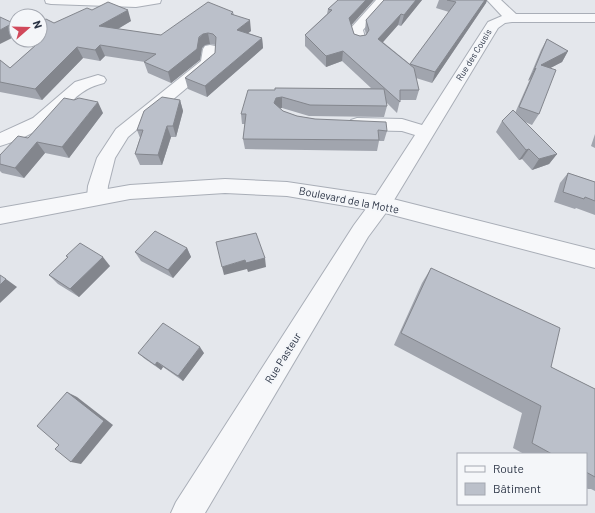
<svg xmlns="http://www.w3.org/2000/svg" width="595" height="513" font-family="Barlow,sans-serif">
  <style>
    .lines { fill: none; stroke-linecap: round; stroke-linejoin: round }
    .minor-casing { stroke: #a9aeb7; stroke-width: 2 }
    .tertiary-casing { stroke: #a9aeb7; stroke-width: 2 }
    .minor { fill: #f7f8fa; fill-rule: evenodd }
    .tertiary { fill: #f7f8fa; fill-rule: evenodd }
    .wall { fill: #a1a5ae }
    .shaded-wall { fill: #83868d }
    .building { fill: #bbc0ca; stroke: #83868d }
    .labels { text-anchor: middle; stroke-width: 4; stroke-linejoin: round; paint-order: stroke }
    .far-street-label { font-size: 9px; fill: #2b3445; stroke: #f4f6f9 }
    .street-label { font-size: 11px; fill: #2b3445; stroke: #f4f6f9 }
  </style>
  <rect width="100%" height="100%" fill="#e4e7ec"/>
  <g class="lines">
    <g class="minor-casing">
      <g id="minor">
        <path d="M45 0H161L160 3 136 7 51 4 46 3Z"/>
        <path d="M376 0H389L363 30 366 41 364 44 359 45 354 44 349 30Z"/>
        <path d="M487 0H501L516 14H595V22H512L505 23 498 28 388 210 368 237 205 513H171L176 502 354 225 374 198 415 135 402 131 357 130 351 128 348 124 351 120 357 118 402 119 422 125 488 22 502 16Z"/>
        <path d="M210 45 215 46 217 49 216 63 213 66 128 137 115 158 108 186 107 197 104 202 97 205 90 202 87 197 88 186 97 158 116 129 201 61 203 49 205 46Z"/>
        <path d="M98 75 104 77 106 80 104 83C75 90 71 106 50 122 35 133 17 141 0 146V133L33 118 75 82Z"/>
      </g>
    </g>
    <g class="tertiary-casing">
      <path id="tertiary" d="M225 179 287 182 381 196 595 250V268L381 212 287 196 225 193 130 199 0 224V208L130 185Z"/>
    </g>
    <use href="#minor" class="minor"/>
    <use href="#tertiary" class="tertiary"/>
  </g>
  <g class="wall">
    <path d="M338 0 351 25 354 34 360 36 366 35 365 30 366 20 384 0H422L401 26 398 25 383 42 410 64 449 12 436 8 439 0H487L486 3 432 83 416 78 419 90 416 100H400L397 113 386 102 387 106 384 117 309 116 282 108H280L283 111 297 116 387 131 384 141H379L377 151 245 149 243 139 245 124H242L241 114 275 90 371 88 342 61 326 67 305 46V35L327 14 328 9Z"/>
    <path d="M92 10 131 21 118 29 161 35 233 12 234 15 251 31 248 33 262 38 263 48 207 97 188 89 185 78 215 53 216 45 210 44 205 45 202 48 200 60 171 83 148 73 144 62H145L105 56 100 61 83 58 42 100 0 92V60L10 68 39 42 34 40H40V22L54 23Z"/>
    <path d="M547 39 568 51 562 62 550 68 539 114 532 125 525 122 557 154 549 164 532 170 522 159 519 160 496 132 502 121 515 113 530 79 528 81 541 50Z"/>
    <path d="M180 100 183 111 176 137H171L162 165H140L135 154 140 138 137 130Z"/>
    <path d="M103 113 69 158 45 153 24 178 2 173 0 171V155L28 138Z"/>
    <path d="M595 134V148L591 146Z"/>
    <path d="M568 173 595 182V215L576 208 575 209 554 202 560 183Z"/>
    <path d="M187 248 191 257 173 278 141 261 135 252Z"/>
    <path d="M66 256 110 266 79 297 58 284 49 275 68 257Z"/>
    <path d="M431 268 551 367 595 389V491L591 489H588L586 488V454H524L513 448 522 413 394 345 422 283Z"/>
    <path d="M138 353H204L183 381 163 367 161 370 145 359Z"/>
  </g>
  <g class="shaded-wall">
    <path d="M366 0H374L348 29 349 18Z"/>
    <path d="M416 0H422L401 26 404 15Z"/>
    <path d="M485 0H487L486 3 432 83 435 72Z"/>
    <path d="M128 10 131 21 104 37 99 26Z"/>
    <path d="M401 14 398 25 376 50 378 39Z"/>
    <path d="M250 20 251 31 239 40 237 30Z"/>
    <path d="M13 23 16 27V36L0 44V30Z"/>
    <path d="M208 33 210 44 205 45 202 48 200 60 171 83 168 72 203 34Z"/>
    <path d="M262 38 263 48 207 97 205 86Z"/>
    <path d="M100 45 105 56 100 61 95 50Z"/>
    <path d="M77 47 83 58 42 100 35 89Z"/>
    <path d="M343 51 342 61 326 67V56Z"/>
    <path d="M568 51 562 62 535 76 541 65Z"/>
    <path d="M536 68 530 79 528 81 534 70Z"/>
    <path d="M282 97V108L277 109 274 103 276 98Z"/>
    <path d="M180 100 183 111 176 137 173 126Z"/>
    <path d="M98 102 103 113 69 158 62 147Z"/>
    <path d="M167 126 171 137 162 165 158 155Z"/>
    <path d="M37 142 45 153 24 178 15 168Z"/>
    <path d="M529 149 522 159 519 160 526 150Z"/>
    <path d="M557 154 549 164 532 170 539 159Z"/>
    <path d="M187 248 191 257 173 278 168 270Z"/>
    <path d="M103 257 110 266 79 297 70 289Z"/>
    <path d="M265 258 266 267 248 272 247 269 224 275 222 267 245 260Z"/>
    <path d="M6 279 17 287 0 303V285Z"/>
    <path d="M200 347 204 353 183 381 178 376Z"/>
    <path d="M157 362 163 367 161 370 155 365Z"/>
    <path d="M67 392 77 397 113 425 81 464 71 462Z"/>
  </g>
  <g class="building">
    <path d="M338 0H366L349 18 354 34 360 36 366 35 369 30 366 20 384 0H416L404 15 401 14 378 39 414 68 419 90H400V102L343 51 326 56 305 35 332 10 328 9Z"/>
    <path d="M447 0H485L435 72 410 64 456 2Z"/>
    <path d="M108 2 128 10 99 26 161 35 208 2 233 12 231 14 250 20 237 30 262 38 205 86 185 78 215 53 216 37 213 34 208 33 203 34 199 37 197 49 168 72 144 62 156 54 100 45 95 50 77 47 35 89 0 82V60L10 68 45 37 40 35V22L46 19 54 23 87 8 92 10Z"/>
    <path d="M0 17 13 23 0 30Z"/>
    <path d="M547 39 568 51 541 65 556 70 539 114 519 107 536 68 534 70Z"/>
    <path d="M275 88 384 89 387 106 310 105 282 97 276 98 274 103 283 111 297 116 315 119 386 122 387 131 378 130 379 140 243 139 246 114H241L248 90H275Z"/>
    <path d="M162 97 180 100 173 126H167L158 155 135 154 143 130H137L144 111Z"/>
    <path d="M64 98 74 100 79 98 98 102 62 147 37 142 15 168 0 164V155L18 136 28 138Z"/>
    <path d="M513 110 557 154 539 159 529 149 526 150 502 121Z"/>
    <path d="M568 173 595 182V201L585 197 584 199 563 192Z"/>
    <path d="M155 231 187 248 168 270 135 252Z"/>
    <path d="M256 233 265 258 246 263 245 260 222 267 216 242Z"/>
    <path d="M80 243 103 257 70 289 49 275 68 257 66 256Z"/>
    <path d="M431 268 560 328 551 367 595 389V477L586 472V454H552L532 443 541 406 401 333Z"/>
    <path d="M0 275 6 279 0 285Z"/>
    <path d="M163 323 200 347 178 376 157 362 155 365 138 353Z"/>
    <path d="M67 392 104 421 71 462 55 449 59 445 37 426Z"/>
  </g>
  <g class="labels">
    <g class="far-street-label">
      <text transform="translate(474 55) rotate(-58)" y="3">Rue des Cousis</text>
    </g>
    <g class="street-label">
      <text transform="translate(349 200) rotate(11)" y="4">Boulevard de la Motte</text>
      <text transform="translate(283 358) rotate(-58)" y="4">Rue Pasteur</text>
    </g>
  </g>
  <rect x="457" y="453" width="130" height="52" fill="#f4f6f9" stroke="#a4a8b1"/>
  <rect x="465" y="466" width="20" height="6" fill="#f7f8fa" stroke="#a4a8b1"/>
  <text x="493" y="473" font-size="12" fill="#2b3445">Route</text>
  <rect x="465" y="483" width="20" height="12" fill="#bbc0ca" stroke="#a4a8b1"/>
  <text x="493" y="493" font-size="12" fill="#2b3445">Bâtiment</text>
  <g transform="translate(28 28) rotate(70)"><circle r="19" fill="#f4f6f9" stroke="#a4a8b1"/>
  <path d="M0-3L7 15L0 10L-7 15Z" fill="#d1495b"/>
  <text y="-6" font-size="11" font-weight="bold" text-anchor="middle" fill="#2b3445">N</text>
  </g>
</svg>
